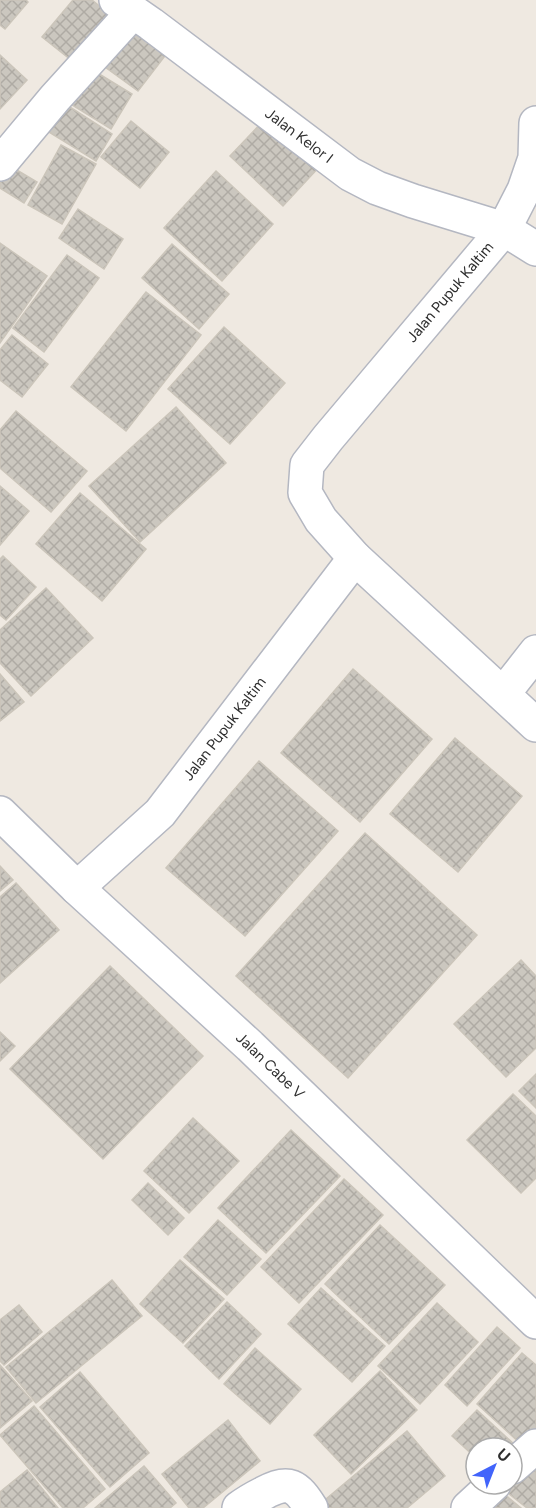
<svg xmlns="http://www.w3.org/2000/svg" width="536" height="1508" font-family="Figtree,sans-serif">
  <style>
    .building { fill: url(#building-cross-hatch); stroke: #cbc5ba; stroke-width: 1.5 }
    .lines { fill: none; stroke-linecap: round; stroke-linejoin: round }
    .street-casing { stroke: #b4b7c1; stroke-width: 36 }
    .secondary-casing { stroke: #b4b7c1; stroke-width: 36 }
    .street { stroke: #fff; stroke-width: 33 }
    .secondary { stroke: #fff; stroke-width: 33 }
    .labels { text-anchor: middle; stroke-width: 5; stroke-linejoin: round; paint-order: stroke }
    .street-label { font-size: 15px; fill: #2e2e2e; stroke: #fff }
  </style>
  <defs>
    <pattern id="building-cross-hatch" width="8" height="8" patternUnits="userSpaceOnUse" patternTransform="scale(1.5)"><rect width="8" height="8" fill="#cbc7bf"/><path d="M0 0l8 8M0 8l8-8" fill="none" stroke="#afaba4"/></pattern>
  </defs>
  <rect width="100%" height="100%" fill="#efe9e1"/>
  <g class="building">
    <path d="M0 0H26L28 2 5 29 0 25Z"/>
    <path d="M73 0H92L114 18 76 64 42 37Z"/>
    <path d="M130 25 168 52 138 91 101 64Z"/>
    <path d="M0 55 27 80 0 109Z"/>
    <path d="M91 69 132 94 111 129 69 103Z"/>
    <path d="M62 102 112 134 96 161 44 129Z"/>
    <path d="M267 117 320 166 283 206 230 156Z"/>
    <path d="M131 121 169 152 140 188 101 157Z"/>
    <path d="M61 145 96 164 62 224 28 205Z"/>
    <path d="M10 166 37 182 24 203 0 188V183Z"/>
    <path d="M216 171 273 224 222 281 164 228Z"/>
    <path d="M78 209 123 239 104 269 59 238Z"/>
    <path d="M0 243 47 276 0 343Z"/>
    <path d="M172 244 229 294 199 329 142 278Z"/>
    <path d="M67 255 99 278 44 352 13 328Z"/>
    <path d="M146 292 201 335 126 431 71 387Z"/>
    <path d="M224 327 285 383 230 444 168 389Z"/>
    <path d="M12 335 48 364 22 397 0 380V350Z"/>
    <path d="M176 407 226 463 140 542 89 486Z"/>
    <path d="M16 411 87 471 51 512 0 468V430Z"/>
    <path d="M0 486 29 511 0 545Z"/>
    <path d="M80 493 146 549 102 601 36 544Z"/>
    <path d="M3 556 36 587 6 620 0 615V559Z"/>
    <path d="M46 588 93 638 31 696 0 663V630Z"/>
    <path d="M353 669 432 739 360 822 281 753Z"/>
    <path d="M0 674 24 702 0 721Z"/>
    <path d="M455 738 522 796 458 872 390 814Z"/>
    <path d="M259 761 338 831 245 936 166 868Z"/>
    <path d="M365 833 477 935 348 1078 236 976Z"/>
    <path d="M0 866 13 880 0 891Z"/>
    <path d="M16 883 59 930 0 983V897Z"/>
    <path d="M521 960 536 976V1048L506 1077 454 1024Z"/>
    <path d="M110 966 203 1056 103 1159 10 1069Z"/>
    <path d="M0 1032 15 1046 0 1061Z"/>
    <path d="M536 1074V1108L519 1091Z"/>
    <path d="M513 1094 536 1116V1178L521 1193 467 1140Z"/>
    <path d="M193 1118 239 1161 189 1213 144 1171Z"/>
    <path d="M291 1130 340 1176 266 1253 218 1208Z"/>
    <path d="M344 1179 383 1215 299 1303 261 1267Z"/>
    <path d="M148 1183 184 1218 168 1235 132 1200Z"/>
    <path d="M218 1220 261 1259 227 1295 184 1257Z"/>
    <path d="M380 1225 445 1285 389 1344 325 1284Z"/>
    <path d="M180 1260 224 1299 183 1343 140 1304Z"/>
    <path d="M112 1280 142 1316 36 1403 6 1367Z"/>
    <path d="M321 1288 385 1346 352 1382 288 1324Z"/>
    <path d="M227 1302 261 1334 219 1379 185 1346Z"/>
    <path d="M437 1303 478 1342 420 1404 378 1366Z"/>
    <path d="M19 1305 42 1332 4 1365 0 1361V1320Z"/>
    <path d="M497 1327 520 1348 467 1406 445 1385Z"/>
    <path d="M255 1348 301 1389 270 1424 224 1384Z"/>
    <path d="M522 1353 536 1365V1430L522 1445 477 1404Z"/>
    <path d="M0 1365 32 1401 0 1428Z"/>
    <path d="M380 1371 417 1410 351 1474 314 1435Z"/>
    <path d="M80 1372 149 1453 110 1487 40 1407Z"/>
    <path d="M34 1406 105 1489 83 1508H63L0 1435Z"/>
    <path d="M477 1410 516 1446 512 1448H476V1458L452 1436Z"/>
    <path d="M228 1420 260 1461 203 1508H189L162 1474Z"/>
    <path d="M407 1431 445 1476 407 1508H321L319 1505Z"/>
    <path d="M536 1459V1508H527L508 1493Z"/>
    <path d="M144 1466 176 1503 170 1508H95Z"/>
    <path d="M27 1470 58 1508H0V1492Z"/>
    <path d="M503 1493 521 1508H491Z"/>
  </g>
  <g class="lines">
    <g class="street-casing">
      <g id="street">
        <path id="s1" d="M116 0 151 24 350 174 377 188 413 201 504 229 536 249"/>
        <path d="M536 123 535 158 524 190 504 229 328 438 307 465 305 493 321 520 355 558 536 725"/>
        <path d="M0 164 55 98 133 12"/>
        <path d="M503 694 536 652"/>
        <path id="s2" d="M77 888 160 813 355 558"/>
        <path d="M512 1467 536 1446"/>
        <path d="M239 1508C247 1502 256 1497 264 1493 289 1479 297 1486 311 1508"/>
        <path d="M468 1508 494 1484"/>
      </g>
    </g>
    <g class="secondary-casing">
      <g id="secondary">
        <path id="s3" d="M0 813 77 888 250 1046 536 1322"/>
      </g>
    </g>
    <use href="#street" class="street"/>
    <use href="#secondary" class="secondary"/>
  </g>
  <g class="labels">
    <g class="street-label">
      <text dy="5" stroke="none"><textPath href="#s1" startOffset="228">Jalan Kelor I</textPath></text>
      <text transform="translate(450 292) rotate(-50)" y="5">Jalan Pupuk Kaltim</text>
      <text dy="5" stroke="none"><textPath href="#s2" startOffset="218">Jalan Pupuk Kaltim</textPath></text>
      <text dy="5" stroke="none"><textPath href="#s3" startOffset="370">Jalan Cabe V</textPath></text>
    </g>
  </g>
  <g transform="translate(494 1466) rotate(42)"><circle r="28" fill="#ffffff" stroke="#ababab" stroke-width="1.5"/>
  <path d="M0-4.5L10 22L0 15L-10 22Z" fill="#4264fb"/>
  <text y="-9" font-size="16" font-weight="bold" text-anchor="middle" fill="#2e2e2e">U</text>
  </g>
</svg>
